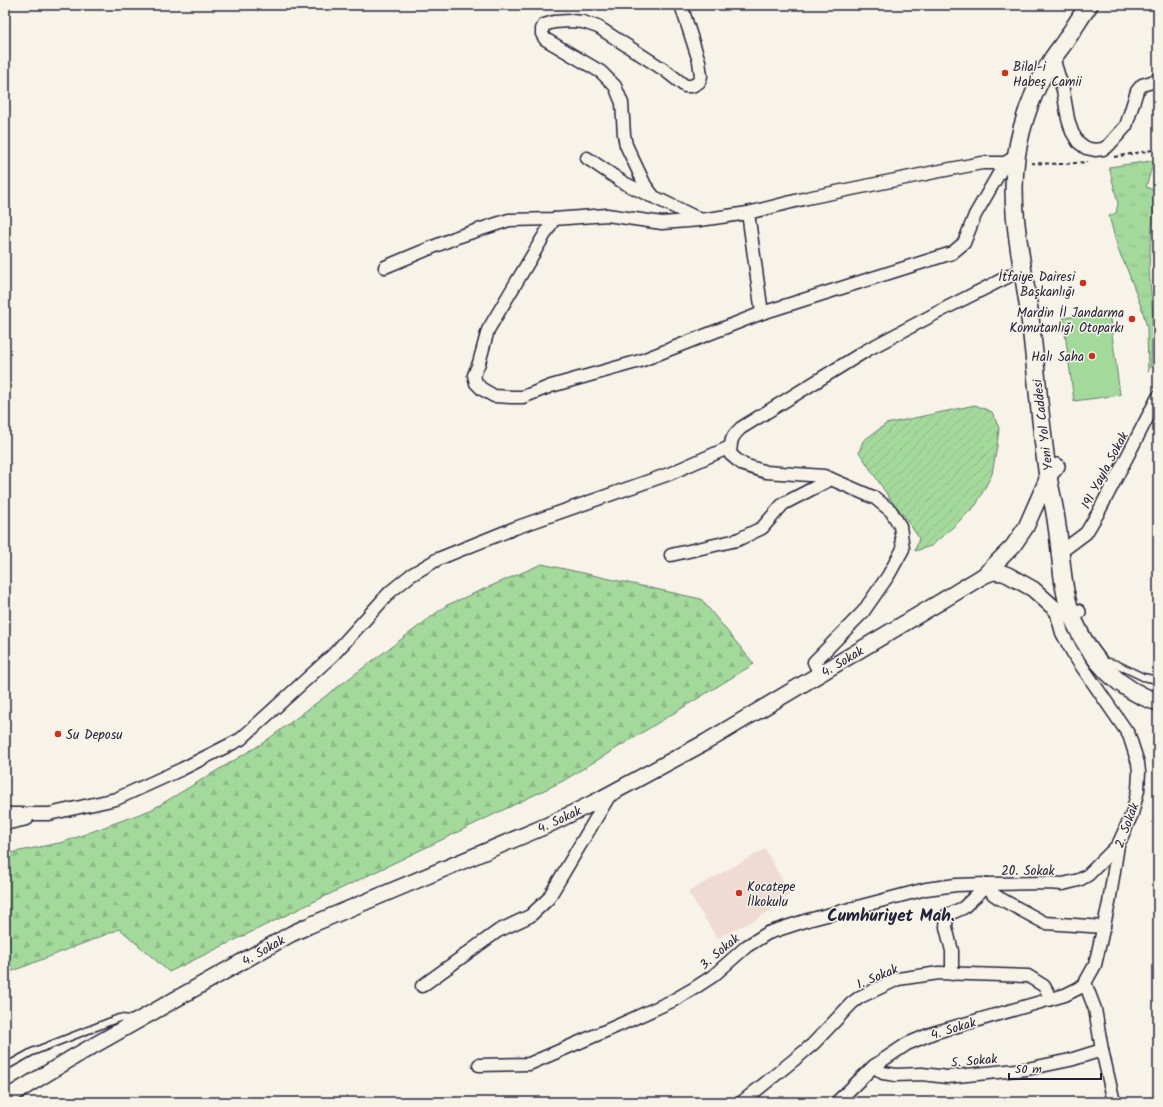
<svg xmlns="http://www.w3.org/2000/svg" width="1163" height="1107" font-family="Kalam,sans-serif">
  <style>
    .built { fill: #f0dbd3 }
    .grass { fill: url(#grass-tufts); stroke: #637e6c }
    .forest { fill: url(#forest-firs); stroke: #637e6c }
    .garden { fill: url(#garden-furrows); stroke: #637e6c }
    .pitch { fill: #a4d99c; stroke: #637e6c }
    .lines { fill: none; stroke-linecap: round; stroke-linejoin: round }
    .service-casing { stroke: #22223b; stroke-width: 9 }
    .minor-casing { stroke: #22223b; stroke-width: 15 }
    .tertiary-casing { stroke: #22223b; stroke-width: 18 }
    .secondary-casing { stroke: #22223b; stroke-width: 20 }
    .path { stroke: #22223b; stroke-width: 2; stroke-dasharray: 4 3; stroke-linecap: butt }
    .service { stroke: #f7f3e8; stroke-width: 6 }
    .minor { stroke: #f7f3e8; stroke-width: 12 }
    .tertiary { stroke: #f7f3e8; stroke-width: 15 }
    .secondary { stroke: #f7f3e8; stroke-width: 17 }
    .poi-dot { fill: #c8321e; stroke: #f7f3e8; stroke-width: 1.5 }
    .labels { text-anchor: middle; stroke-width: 3; stroke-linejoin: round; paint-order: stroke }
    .poi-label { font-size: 13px; fill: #22223b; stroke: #f7f3e8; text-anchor: start }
    .street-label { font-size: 13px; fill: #22223b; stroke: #f7f3e8 }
    .district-label { font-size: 17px; font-weight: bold; fill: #22223b; stroke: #f7f3e8 }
  </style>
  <defs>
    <pattern id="grass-tufts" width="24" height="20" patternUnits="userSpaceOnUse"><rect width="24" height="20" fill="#a4d99c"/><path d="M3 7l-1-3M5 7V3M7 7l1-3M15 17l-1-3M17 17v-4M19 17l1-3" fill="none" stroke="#8dba87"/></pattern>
    <pattern id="forest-firs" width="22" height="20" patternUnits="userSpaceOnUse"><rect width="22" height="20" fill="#a4d99c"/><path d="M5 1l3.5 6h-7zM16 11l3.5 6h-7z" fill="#8dba87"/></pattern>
    <pattern id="garden-furrows" width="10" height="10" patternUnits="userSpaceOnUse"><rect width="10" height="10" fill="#a4d99c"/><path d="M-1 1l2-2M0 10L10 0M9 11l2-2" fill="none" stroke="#8dba87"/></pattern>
  </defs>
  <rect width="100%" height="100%" fill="#f7f3e8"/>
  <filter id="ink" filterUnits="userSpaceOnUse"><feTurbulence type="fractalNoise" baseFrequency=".025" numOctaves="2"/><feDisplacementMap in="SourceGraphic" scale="8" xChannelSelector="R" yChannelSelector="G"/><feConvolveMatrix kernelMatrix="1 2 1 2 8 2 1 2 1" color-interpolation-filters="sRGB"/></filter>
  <g filter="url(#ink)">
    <path class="built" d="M765 849 790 894 773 909 753 921 717 938 688 892Z"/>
    <path class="grass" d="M1158 160V168L1152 167 1146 187 1156 191 1151 237 1149 268 1153 317 1151 364 1148 372 1147 327 1142 309 1127 269 1119 252 1109 216 1116 213 1118 203 1109 167Z"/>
    <path class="forest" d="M542 564 701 599 754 664 563 781 169 972 120 929 5 974V854L64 842 153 809 263 743 447 605Z"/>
    <path class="garden" d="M975 405 992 412 999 428 997 446 992 474 976 505 953 527 931 546 915 551 919 538 902 513 890 499 859 452 863 441 886 424Z"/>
    <path class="pitch" d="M1109 312 1120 395 1074 401 1063 318Z"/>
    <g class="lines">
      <g class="service-casing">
        <g id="service">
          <path d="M1109 662 1116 664 1143 677 1158 680"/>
          <path d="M5 1067 32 1052 119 1018 134 1019"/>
        </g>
      </g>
      <g class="minor-casing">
        <g id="minor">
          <path d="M681 5 699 61 701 76 699 82 692 86H685L666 71 598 27 583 22 570 21 554 22 544 25 542 29V34L545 39 601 72 615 86 622 103 624 135 626 145 645 185 654 197 699 219"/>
          <path d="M1055 64 1063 90 1068 119 1072 132 1078 142 1086 148 1095 150 1103 149 1109 145 1126 126 1137 91 1142 85 1158 80"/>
          <path d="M587 158 624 183 651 196"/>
          <path d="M748 213 762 313"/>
          <path d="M554 219 488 330 479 363 474 375 476 383 482 389 494 396 511 397H523L551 386 640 361 762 313 952 253 964 243 975 215 1005 163"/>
          <path d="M385 267 457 237 509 220 554 219 607 215 662 223 700 220 748 213 807 198 935 172 982 163H1005L1010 160"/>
          <path d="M1066 548 1086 533 1098 513 1158 397"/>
          <path d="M671 555 737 540 762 528 783 504 831 479"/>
          <path d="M820 674 814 662 863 612 888 576 903 549 900 526 891 511 875 498 824 476 766 472 744 465 737 460 730 454C731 440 731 437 741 428L867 350 948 307 1023 269"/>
          <path d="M5 813 10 814H49L116 799 182 769 241 739 333 655 390 592 411 575 438 559 515 528 669 474 730 447"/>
          <path d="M5 824 27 819"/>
          <path d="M987 884 993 894 999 898 1045 923 1104 927"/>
          <path d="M952 974V951L946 927 947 915 963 908 981 891 987 884"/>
          <path d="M1085 983 1095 1009 1102 1050 1114 1102"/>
          <path d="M422 986 498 931 530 916 548 899 611 793"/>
          <path d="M479 1065 529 1064 617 1026 672 1001 693 989 713 976 747 946 768 933 808 920 926 889 956 885 987 884 1047 883 1063 884 1079 880 1088 875 1118 845"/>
          <path d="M874 1066 883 1073 896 1075 922 1074 947 1077 1027 1069 1070 1060 1102 1050"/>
          <path d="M742 1102 800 1055 813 1044 852 1003 860 997 898 979 939 973 1028 976 1044 986 1051 999"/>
          <path d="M837 1102 874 1066 907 1044 933 1033 1065 995 1079 988 1085 983 1095 965 1109 903 1118 845 1132 814 1138 790 1139 772 1138 763 1129 735 1074 655 1062 633 1056 611"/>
        </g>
      </g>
      <g class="tertiary-casing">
        <g id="tertiary">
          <path d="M983 576 993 572 1003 573 1008 575 1033 589 1062 615H1072L1078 612"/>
          <path d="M5 1100 13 1094 77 1055 291 934 308 926 546 826 595 802 706 742 940 602 983 576 1013 546 1026 527 1048 477 1057 466"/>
        </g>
      </g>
      <g class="secondary-casing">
        <path id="secondary" d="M1089 5C1081 16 1074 28 1066 40 1062 46 1057 52 1053 58 1034 88 1021 124 1016 158 1009 209 1022 260 1029 310 1036 365 1040 422 1048 477 1051 493 1055 509 1057 526 1062 558 1061 593 1075 623 1091 660 1119 690 1158 702"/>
      </g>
      <g class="path">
        <path d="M1114 157 1158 149"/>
        <path d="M1031 163 1062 164 1088 162"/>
      </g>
      <use href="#service" class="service"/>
      <use href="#minor" class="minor"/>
      <use href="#tertiary" class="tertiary"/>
      <use href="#secondary" class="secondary"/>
    </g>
  </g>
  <g class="poi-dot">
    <circle cx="1005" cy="73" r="4"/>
    <circle cx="1083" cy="283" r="4"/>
    <circle cx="1132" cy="319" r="4"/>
    <circle cx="1092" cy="356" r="4"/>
    <circle cx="58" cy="734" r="4"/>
    <circle cx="739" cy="893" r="4"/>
  </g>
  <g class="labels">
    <g class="poi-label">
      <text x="1013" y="71">Bilal-i<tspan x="1013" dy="15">Habeş Camii</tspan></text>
      <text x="1075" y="281" text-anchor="end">İtfaiye Dairesi<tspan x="1075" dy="15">Başkanlığı</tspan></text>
      <text x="1124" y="317" text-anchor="end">Mardin İl Jandarma<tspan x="1124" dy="15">Komutanlığı Otoparkı</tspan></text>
      <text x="1084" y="361" text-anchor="end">Halı Saha</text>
      <text x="66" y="739">Su Deposu</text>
      <text x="747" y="891">Kocatepe<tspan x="747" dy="15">İlkokulu</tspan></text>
    </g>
    <g class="street-label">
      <text transform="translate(1042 425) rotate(-97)" y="5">Yeni Yol Caddesi</text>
      <text transform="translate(1104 470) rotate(-62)" y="5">191 Yayla Sokak</text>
      <text transform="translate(842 661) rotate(-31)" y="5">4. Sokak</text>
      <text transform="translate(559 819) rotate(-25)" y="5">4. Sokak</text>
      <text transform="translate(1126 825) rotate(-70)" y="5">2. Sokak</text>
      <text x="1028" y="875">20. Sokak</text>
      <text transform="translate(263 950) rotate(-30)" y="5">4. Sokak</text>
      <text transform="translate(719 951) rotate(-40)" y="5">3. Sokak</text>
      <text transform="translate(877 976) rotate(-23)" y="5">1. Sokak</text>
      <text transform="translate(953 1028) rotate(-17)" y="5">4. Sokak</text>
      <text transform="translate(974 1060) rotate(-5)" y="5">5. Sokak</text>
    </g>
    <g class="district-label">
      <text x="891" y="921">Cumhuriyet Mah.</text>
    </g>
  </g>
  <rect width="1163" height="1107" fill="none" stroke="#f7f3e8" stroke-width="20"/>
  <rect x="10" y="10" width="1143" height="1087" fill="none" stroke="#22223b" stroke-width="1.5" filter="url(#ink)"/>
  <path d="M1009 1073v6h92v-6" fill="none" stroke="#22223b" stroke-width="2"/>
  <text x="1015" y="1073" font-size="12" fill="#22223b" stroke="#f7f3e8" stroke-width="3" paint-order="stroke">50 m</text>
</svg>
